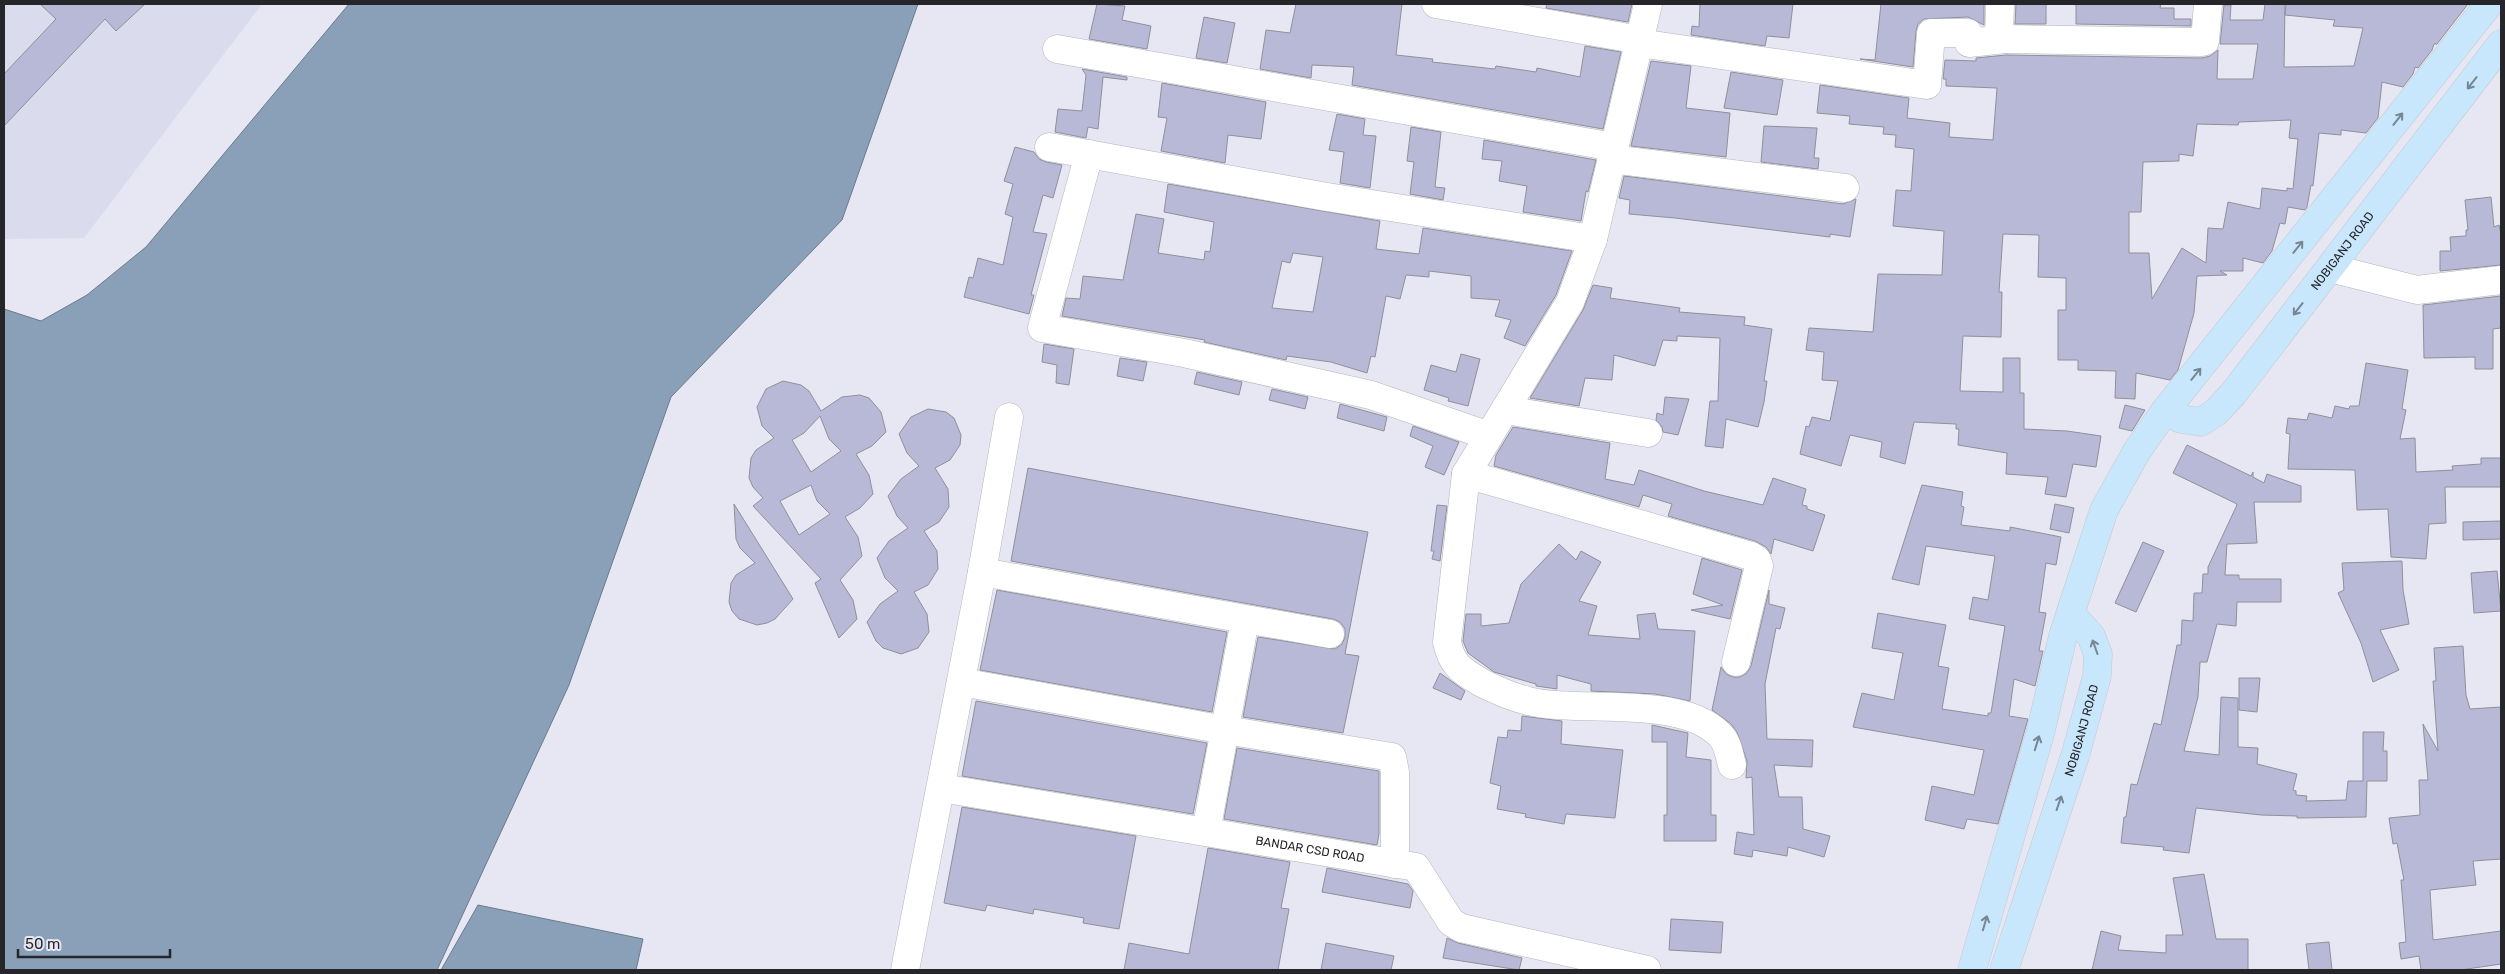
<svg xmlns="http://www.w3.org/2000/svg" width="2505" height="974" font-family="Rubik,sans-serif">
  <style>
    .built { fill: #dadbed }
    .water { fill: #89a0b8; stroke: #6b7b8d }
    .building { fill: #b8b9d7; stroke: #90909a; fill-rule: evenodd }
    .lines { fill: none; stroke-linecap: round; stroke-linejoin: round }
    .minor-casing { stroke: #b4b5bf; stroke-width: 29 }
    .major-casing { stroke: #c7c7c8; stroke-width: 29 }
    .minor { stroke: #fff; stroke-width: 28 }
    .major { stroke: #c8e7fd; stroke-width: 28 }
    .oneway { stroke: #778694 }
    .labels { text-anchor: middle; stroke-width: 4.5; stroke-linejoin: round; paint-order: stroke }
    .street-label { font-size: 12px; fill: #26262a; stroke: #e6e7f2 }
  </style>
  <rect width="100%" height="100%" fill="#e6e7f2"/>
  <path class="built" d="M4 4H262L84 238 4 239Z"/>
  <g class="water">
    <path d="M349 4H918L842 220 671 397 569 685 437 970H4V309L41 321 87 295 146 247Z"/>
    <path d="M478 905 643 939 636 970H441Z"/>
  </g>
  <g class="building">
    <path d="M40 4H145L116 31 105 19 4 126V74L56 19Z"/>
    <path d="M1097 4 1125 6 1122 20 1151 26 1147 49 1089 39Z"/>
    <path d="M1296 4H1402L1396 55 1433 59 1432 62 1495 69 1496 66 1536 72 1537 68 1580 77 1585 46 1621 52 1603 129 1352 85 1354 67 1312 65 1311 78 1260 69 1266 30 1290 33Z"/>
    <path d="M1547 4H1632L1628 22 1546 8Z"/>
    <path d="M1700 4H1793L1789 38 1767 36 1765 46 1691 35 1692 26 1699 27Z"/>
    <path d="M1881 4H1984V25L1968 17 1924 19 1918 24 1916 31 1913 67 1860 59 1875 60Z"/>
    <path d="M2016 4H2046V24H2015Z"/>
    <path d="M2076 4H2161L2160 8H2174V19H2191V26L2076 24Z"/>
    <path d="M2265 4H2285L2284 67 2354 66 2363 28 2333 26 2335 20 2285 15 2286 4H2468L2437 44H2434L2432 50 2418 68 2415 67 2413 74 2403 87 2382 82 2378 118 2366 133 2341 130V135L2319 133 2313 186 2311 185 2307 207 2305 210 2288 207 2285 224 2280 223 2272 251 2263 263 2243 258V271H2220L2227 275 2197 276 2194 313 2178 370 2170 380 2136 373 2135 399 2115 398 2116 371 2078 370V360H2058V310H2066V278L2038 277 2039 235 2003 234 1999 292H2002L2001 337 1963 336 1960 391 2003 392V358H2020V393H2024V429L2067 431 2101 436 2096 467 2073 464 2066 497 2045 494 2048 477 2006 474 2007 453 1958 445 1959 429H1956V424L1914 422 1905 464 1880 457 1882 442 1850 435 1841 466 1800 454 1806 426 1809 427 1812 417 1830 421 1838 381 1822 380 1824 352 1806 350 1809 328 1873 332 1878 274 1942 275 1944 231 1893 226 1896 190 1911 191 1914 149 1895 147 1896 135 1883 134 1884 127 1849 124 1850 116 1817 113 1820 85 1909 98 1907 118 1950 123 1949 137 1993 140 1997 88 1946 86V79H1943L1945 60 1976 61V58L2006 55 2202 58 2210 56 2218 50 2217 79H2253L2258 44H2220L2224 5H2231L2230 20H2263ZM2291 120 2289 138 2298 139 2293 189 2287 188V191L2262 188 2260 209 2228 202 2223 229 2208 228 2206 263 2182 248 2152 299 2149 253H2129V212H2141L2143 162 2179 161V154L2193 156 2197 124 2238 125 2239 122Z"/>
    <path d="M1204 17 1235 23 1227 63 1196 58Z"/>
    <path d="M1651 61 1691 66 1686 108 1730 113 1726 157 1631 146Z"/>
    <path d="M1082 69 1127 77V80L1103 77 1098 129 1088 127 1086 138 1055 132 1058 109 1082 111 1086 75Z"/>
    <path d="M1731 72 1783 80 1777 115 1724 108Z"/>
    <path d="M1162 83 1266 102 1261 139 1228 135 1225 163 1161 151 1167 118 1158 117Z"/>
    <path d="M1337 114 1365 119 1363 135 1376 136 1370 188 1340 183 1344 152 1329 150Z"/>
    <path d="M1764 126 1817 128 1814 158H1819L1818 169 1761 162Z"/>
    <path d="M1411 127 1441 132 1435 187 1445 188 1443 200 1410 194 1414 162 1407 161Z"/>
    <path d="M1484 140 1596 160 1588 192 1586 191 1581 221 1523 212 1527 186 1499 181 1502 161 1482 159Z"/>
    <path d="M1015 147 1034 152 1039 159 1046 162 1062 165 1053 198 1043 195 1033 232 1047 234 1031 295H1034L1029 314 964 297 969 277 973 278 978 258 1003 265 1013 217 1005 214 1013 184 1004 181Z"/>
    <path d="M1624 176 1843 204 1856 199 1850 237 1830 234V237L1675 218 1629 214 1630 200 1619 198Z"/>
    <path d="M1168 184 1380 221 1376 249 1419 254 1423 228 1572 251 1556 295 1525 346 1504 338 1511 320 1495 316 1500 300 1471 298V276L1429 271V277L1406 275 1400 299 1386 296 1375 357 1371 356 1367 373 1331 362 1287 356 1286 360 1204 342 1205 340 1062 316 1066 298 1080 299 1083 276 1123 280 1136 214 1164 219 1158 253 1204 260 1205 251 1210 252 1214 222 1164 212ZM1293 253 1323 257 1313 312 1272 308 1282 261 1290 263Z"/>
    <path d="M2491 197 2494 227 2499 225 2501 234V265L2440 271V251H2451L2450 237 2466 236V230H2468L2465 200Z"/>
    <path d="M1593 285 1612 288 1610 298 1680 308 1679 312 1745 317 1744 325 1772 329 1764 381H1767L1764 402 1758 427 1726 419 1723 448 1705 446 1710 401H1718L1720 338 1677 336V341L1663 340 1655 366 1614 355 1612 380 1585 378 1579 406 1530 398 1583 310Z"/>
    <path d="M2501 296V328L2493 329V369H2475V357L2424 358 2423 305Z"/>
    <path d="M1044 344 1074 349 1069 385 1056 383 1057 365 1042 362Z"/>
    <path d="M1461 354 1480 359 1468 406 1448 401 1449 398 1424 390 1431 365 1456 372Z"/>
    <path d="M1120 358 1147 362 1143 381 1117 376Z"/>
    <path d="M2366 363 2408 370 2402 409 2406 410 2400 439 2415 438 2416 472 2453 470 2452 466 2481 464V458H2501V487H2445L2446 523 2429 524 2426 559 2391 557 2388 509 2357 510 2355 470 2288 469 2290 434 2286 433 2288 418 2307 420 2309 413 2332 418 2335 406 2349 409 2350 406H2359Z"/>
    <path d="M1197 372 1242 382 1239 395 1194 384Z"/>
    <path d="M783 381 801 385 809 391 821 411 842 397 860 395 869 398 881 412 886 432 872 446 856 454 869 475 873 494 860 508 845 517 858 537 862 556 840 580 853 600 857 619 839 638 815 583 821 579 753 506 763 498 753 487 749 478 751 458 756 450 774 438 762 426 757 407 766 389ZM820 416 829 439 841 451 811 472 792 440 804 433ZM811 485 817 501 830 514 799 535 780 501Z"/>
    <path d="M1272 389 1308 397 1305 409 1269 400Z"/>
    <path d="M1665 397 1689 399 1678 435 1663 432 1662 427 1656 420 1657 413 1663 415Z"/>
    <path d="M1340 404 1387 417 1384 431 1337 418Z"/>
    <path d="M2125 405 2145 410 2132 431 2119 428Z"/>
    <path d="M928 409 946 412 954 418 961 435 960 445 950 460 935 468 948 489 949 507 939 522 924 531 937 551 938 569 928 585 914 592 927 614 929 632 918 648 901 654 883 648 876 641 867 622 880 604 898 591 885 578 877 558 889 541 908 528 897 516 888 496 901 479 919 466 907 453 899 434 911 417Z"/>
    <path d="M1413 426 1459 442 1444 475 1425 467 1433 446 1410 436Z"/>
    <path d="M1513 427 1610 443 1605 479 1634 485 1639 470 1704 491 1763 505 1773 478 1806 489 1802 505 1807 506V509L1825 515 1813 551 1774 539 1771 554 1766 547 1755 541 1668 516 1672 504 1643 495 1639 507 1494 466 1496 455Z"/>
    <path d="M2187 445 2251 476 2253 472V477L2264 483 2267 474 2301 486V502H2254L2257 543 2227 544 2225 575H2239V579H2281V602H2237L2236 626 2217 624 2207 662H2200L2198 697 2184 751 2219 755 2221 697 2238 698V747L2258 748 2257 764 2297 774 2293 790 2296 791V795L2307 796 2306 801 2346 800 2348 781H2363V732H2384L2383 751H2387V781H2367L2366 817 2297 818V816L2261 815 2196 808 2189 853 2163 850 2164 847 2121 843 2124 817H2126L2131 784 2137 785 2154 723 2161 725 2177 645H2181L2182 620 2193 621 2194 593H2202L2203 574H2208V567L2236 507 2237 504 2173 473Z"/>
    <path d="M1028 468 1368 532 1345 654 1359 656 1343 733 1243 717 1258 637 1335 649 1342 644 1345 637V629L1340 622 1333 619 1011 561Z"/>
    <path d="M1922 485 1963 492 1961 506 1964 507 1961 525 2010 531V527L2061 537 2056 565 2046 563 2039 612 2046 613 2039 651H2043L2035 686 2014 679 2009 716 2028 719 1998 824 1967 819 1964 829 1925 820 1932 786 1974 795 1984 750 1853 727 1862 693 1894 700 1903 653 1872 648 1878 613 1946 625 1938 666 1949 668 1942 709 1988 716V713H1991L2005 626 1969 619 1973 597 1988 600 1995 556 1926 546 1919 585 1892 579Z"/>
    <path d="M734 504 793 599 775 619 767 623 757 625 739 619 732 611 729 602 731 583 736 575 755 563 740 548 736 539Z"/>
    <path d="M2055 504 2074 508 2069 533 2050 529Z"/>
    <path d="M1437 505 1447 506 1440 561 1432 559 1434 551H1431Z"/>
    <path d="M2501 521V539L2463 540V522Z"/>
    <path d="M2143 542 2164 551 2136 612 2115 603Z"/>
    <path d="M1559 544 1576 560 1581 551 1601 562 1579 601 1597 606 1588 635 1640 639 1637 615 1655 613 1658 629 1695 631 1690 701 1655 694 1591 691V684L1557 675V689L1536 686V684L1494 672 1468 653 1463 641 1466 614H1481V626L1509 623 1521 584Z"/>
    <path d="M1702 558 1742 570 1730 619 1691 610 1723 605 1693 594Z"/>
    <path d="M2402 561 2403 590 2409 624 2380 630 2399 670 2373 682 2361 643 2338 593 2344 590 2342 563Z"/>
    <path d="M2497 571 2501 611 2474 613 2471 573Z"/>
    <path d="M997 590 1227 632 1212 712 980 670Z"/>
    <path d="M1769 590V604L1785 608 1780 629 1776 628 1765 684 1767 739 1813 740 1812 767 1774 765 1779 797H1802L1803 829 1830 836 1824 857 1788 847 1787 856 1753 850 1752 857 1734 854 1737 832 1754 835 1752 777 1746 778 1747 761 1737 732 1730 723 1712 710 1721 667 1726 674 1733 677H1740L1747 673 1751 666Z"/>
    <path d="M2463 646 2466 695 2470 709 2501 707V859L2473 861 2476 885 2430 890 2433 940 2501 931V964L2460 970H2421L2419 956 2401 959 2399 943 2406 942 2401 880H2404L2397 843 2393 844 2389 818 2420 815 2419 780H2428L2423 724 2438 751 2433 681H2436L2434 648Z"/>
    <path d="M1440 673 1465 691 1461 700 1433 688Z"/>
    <path d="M2239 678H2260L2257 712 2239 710Z"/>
    <path d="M976 701 1207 743 1193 814 962 776Z"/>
    <path d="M1522 716 1562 721 1561 744 1623 750 1615 818 1566 814 1564 824 1525 817 1526 814 1497 809 1501 786 1490 783 1498 737 1507 738 1508 730 1521 731Z"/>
    <path d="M1652 725 1688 733 1686 757 1711 760V815H1716V841H1664V815H1667V742H1652Z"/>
    <path d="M1237 748 1379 771V834L1377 845 1224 819Z"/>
    <path d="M962 807 1136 836 1119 929 1083 923 1084 918 1034 909 1033 914 987 905 985 911 944 903Z"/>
    <path d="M1208 848 1290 862 1281 908 1289 909 1278 970H1124L1129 943 1189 954Z"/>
    <path d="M1327 868 1408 884 1413 891 1410 908 1322 892Z"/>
    <path d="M2204 874 2216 939H2248V970H2092L2101 931 2121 936 2118 950 2166 953V935H2183L2173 878Z"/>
    <path d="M1671 919 1723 922 1721 953 1669 950Z"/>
    <path d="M1447 938 1458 943 1522 958 1519 970 1443 958Z"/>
    <path d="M2329 942 2332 970H2309L2306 944Z"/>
    <path d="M1326 943 1394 956 1391 970H1321Z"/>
  </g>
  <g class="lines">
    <g class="minor-casing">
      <g id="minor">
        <path d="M1436 4 1640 40"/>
        <path d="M1648 4 1593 239 1570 302 1466 474 1447 642C1452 666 1462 671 1482 683 1496 690 1512 697 1528 701 1580 714 1678 694 1719 734 1728 742 1729 754 1732 765"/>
        <path d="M2000 4 1999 36 2005 39 2202 42 2205 41 2208 4"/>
        <path d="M1639 43 1927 85 1931 33H1968L1969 43 2005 39"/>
        <path d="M1057 49 1614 147"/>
        <path d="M1049 147 1327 197 1593 239"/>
        <path d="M1089 154 1042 328 1184 353 1371 395 1489 436"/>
        <path d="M1611 159 1845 188"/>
        <path d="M2330 268 2417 290 2501 280"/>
        <path d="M1505 410 1648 433"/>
        <path d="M1466 474 1751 556 1757 560 1759 566 1736 662"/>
        <path d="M982 572 1330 634"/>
        <path d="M961 682 1225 730 1392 757 1395 772V864"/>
        <path id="s1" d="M941 788 1416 867 1451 922 1461 928 1647 970"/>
        <path d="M1206 832 1245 620"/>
        <path d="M905 970 982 572 1009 417"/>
      </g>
    </g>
    <g class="major-casing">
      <g id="major">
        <path id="s2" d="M2165 411 2181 419 2201 422 2216 412 2233 394 2501 44"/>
        <path d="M1972 970 2040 734 2063 636 2104 510 2137 451 2165 411 2489 4"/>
        <path id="s3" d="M2004 970 2076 753 2097 676 2098 654 2091 636 2071 614"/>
      </g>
    </g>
    <use href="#minor" class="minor"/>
    <use href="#major" class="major"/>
  </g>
  <defs><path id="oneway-shaft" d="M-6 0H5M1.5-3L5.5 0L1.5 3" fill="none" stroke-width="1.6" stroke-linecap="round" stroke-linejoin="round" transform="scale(1.25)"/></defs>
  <g class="oneway">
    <use href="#oneway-shaft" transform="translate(2472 83) rotate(128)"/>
    <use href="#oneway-shaft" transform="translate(2398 119) rotate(-52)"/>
    <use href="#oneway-shaft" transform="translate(2298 247) rotate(-51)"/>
    <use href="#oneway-shaft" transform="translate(2298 309) rotate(128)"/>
    <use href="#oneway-shaft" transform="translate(2196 374) rotate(-51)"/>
    <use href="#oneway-shaft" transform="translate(2095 647) rotate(-110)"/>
    <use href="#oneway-shaft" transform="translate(2037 743) rotate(-73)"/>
    <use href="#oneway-shaft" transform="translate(2059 803) rotate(-71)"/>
    <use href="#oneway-shaft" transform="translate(1985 923) rotate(-74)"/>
  </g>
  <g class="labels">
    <g class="street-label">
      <text dy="4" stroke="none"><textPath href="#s2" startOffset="261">NOBIGANJ ROAD</textPath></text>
      <text dy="4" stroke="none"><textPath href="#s3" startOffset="252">NOBIGANJ ROAD</textPath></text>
      <text dy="4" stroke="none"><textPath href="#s1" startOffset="374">BANDAR CSD ROAD</textPath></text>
    </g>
  </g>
  <rect width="2505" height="974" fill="none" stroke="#26262a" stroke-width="10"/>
  <path d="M18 949v8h152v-8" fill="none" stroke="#26262a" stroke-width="2.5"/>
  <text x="25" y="949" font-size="15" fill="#26262a" stroke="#e6e7f2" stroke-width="4" paint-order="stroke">50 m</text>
</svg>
